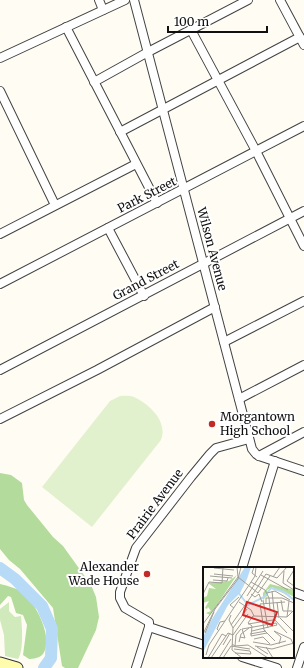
<svg xmlns="http://www.w3.org/2000/svg" width="304" height="668" font-family="Merriweather,serif">
  <style>
    .green { fill: #d0eabb }
    .forest { fill: #b3db9b }
    .pitch { fill: #e2f1cd }
    .lines { fill: none; stroke-linecap: round; stroke-linejoin: round }
    .river { stroke: #b7daf7; stroke-width: 12 }
    .street-casing { stroke: #434343; stroke-width: 10 }
    .secondary-casing { stroke: #323232; stroke-width: 13 }
    .street { stroke: #fff; stroke-width: 8 }
    .secondary { stroke: #fffcae; stroke-width: 11 }
    .poi-dot { fill: #c22a26; stroke: #fff; stroke-width: 1.5 }
    .labels { text-anchor: middle; stroke-width: 4; stroke-linejoin: round; paint-order: stroke }
    .street-label { font-size: 12px; fill: #101010; stroke: #fff }
    .poi-label { font-size: 12px; fill: #101010; stroke: #fff; text-anchor: start }
    .inset-river { fill: none; stroke: #b7daf7; stroke-width: 2 }
    .inset-road { fill: none; stroke: #9f9e98; stroke-width: 1 }
    .view { fill: #d62828; fill-opacity: 0.15; stroke: #d62828; stroke-width: 2 }
    .inset-edge { fill: none; stroke: #101010; stroke-width: 2 }
  </style>
  <rect width="100%" height="100%" fill="#fffdf3"/>
  <path class="green" d="M9 602V611L15 617 21 616C22 627 24 650 18 659L5 656 4 635 0 620V609Z"/>
  <g class="forest">
    <path d="M0 473 11 475 22 483 24 500 27 505 53 537 63 546 91 585 96 597 99 617 96 630 78 668H65L62 666 53 608 20 569 9 560 0 549Z"/>
    <path d="M0 584C8 586 17 588 23 593 36 603 54 639 43 654 40 658 33 659 29 659L23 655 27 625 23 615 16 613 11 597 8 596 0 605Z"/>
  </g>
  <path class="pitch" d="M120 396C125 396 131 395 136 398 151 406 168 422 161 440L92 527 42 487 110 401Z"/>
  <g class="lines">
    <path class="river" d="M0 568 15 579 42 606 52 629 51 658 44 668"/>
    <g class="street-casing">
      <g id="street">
        <path d="M99 0 103 10"/>
        <path d="M134 0 252 449 256 454 259 456 304 471"/>
        <path d="M280 0 304 45"/>
        <path d="M66 27 157 203"/>
        <path d="M191 30 256 151 304 246"/>
        <path d="M0 58 125 0"/>
        <path d="M94 82 148 52 248 0"/>
        <path d="M0 91 55 205"/>
        <path d="M120 132 300 37"/>
        <path d="M108 228 144 296"/>
        <path d="M0 234 136 164"/>
        <path d="M0 284 304 126"/>
        <path d="M224 342 304 301"/>
        <path d="M0 370 304 211"/>
        <path d="M239 399 304 365"/>
        <path d="M0 419 97 370 215 307"/>
        <path d="M259 456 304 432"/>
        <path d="M242 568 275 461"/>
        <path d="M293 592 304 596"/>
        <path d="M149 627 204 645"/>
        <path d="M242 657 277 668"/>
        <path d="M136 668 149 627V622L125 608 120 598V592L136 548 191 477 210 454 216 448 249 439"/>
        <path d="M297 668 304 647"/>
      </g>
    </g>
    <g class="secondary-casing">
      <path id="secondary" d="M0 663 17 668"/>
    </g>
    <use href="#street" class="street"/>
    <use href="#secondary" class="secondary"/>
  </g>
  <g class="poi-dot">
    <circle cx="212" cy="424" r="4"/>
    <circle cx="147" cy="574" r="4"/>
  </g>
  <g class="labels">
    <g class="street-label">
      <text transform="translate(147 195) rotate(-27)" y="4">Park Street</text>
      <text transform="translate(212 249) rotate(75)" y="4">Wilson Avenue</text>
      <text transform="translate(146 280) rotate(-28)" y="4">Grand Street</text>
      <text transform="translate(155 504) rotate(-53)" y="4">Prairie Avenue</text>
    </g>
    <g class="poi-label">
      <text x="220" y="421">Morgantown<tspan x="220" dy="14">High School</tspan></text>
      <text x="139" y="571" text-anchor="end">Alexander<tspan x="139" dy="14">Wade House</tspan></text>
    </g>
  </g>
  <g transform="translate(203 567)">
    <rect width="91" height="91" fill="#fffdf3"/>
    <path d="M34 8 7 48 3 46 8 44 5 40 4 42 2 41 6 34 0 36V31L4 29 6 21 13 22 5 16 26 14ZM67 17 91 23V30L82 25 91 32 69 20 64 23V29L60 33V26Z" fill="#b3db9b"/>
    <path d="M42 0H48L44 12 37 26 25 38 0 85V70L9 52Z" fill="#b7daf7"/>
    <path class="inset-river" d="M34 24 45 38 61 30 68 21 81 25 91 33"/>
    <path class="inset-road" d="M34 0 35 10 55 26 67 9M51 0 49 6 54 10M11 1 31 3M91 3 84 14 91 19M81 4 80 16 91 23M11 7 30 9M58 8 85 23M7 9 29 11M70 10 77 0M10 13 24 14 25 11M6 15 19 16 20 0M48 15 62 23 66 31H79L91 36M52 24 63 7 74 11 84 0M69 24 72 53 84 66M64 26 72 24 87 33M0 27 6 15M48 27 52 30 56 27 59 35M44 29 60 4M60 33 65 61M78 33 80 44H89M36 35 48 43 51 49M74 35 76 51M57 37 61 63 72 74M57 37 82 35M63 37V31H66L67 42M31 41 27 38 36 30M28 48 26 53 30 61 29 83 39 91M84 50 86 34M77 51 91 65M0 57 35 10M45 57 70 53M28 58 52 24M49 59 45 56 50 49 84 50 91 43M49 59 48 69 64 66M30 61 44 42M16 64 14 62 17 55 22 54M49 64 74 58M71 64 88 72 91 79M71 64 78 70 76 77M2 66 11 45M0 67 12 42 35 12 38 0M47 67 63 64M37 70 42 71 39 62 73 56 74 58M51 72 60 70 67 77M36 75 38 67 46 61M50 75 68 78 83 74M29 77 32 79 45 78 65 91M20 78 27 66M32 79 33 68 38 62M52 79 69 82 91 76M54 80 65 87M63 80 70 91M31 82 47 84 48 87M32 86 48 87M3 88 6 78 52 9 53 0M5 91 19 67 23 69M8 91 25 66 30 68 45 47M16 91 28 72M20 91 28 79 47 82"/>
    <path class="view" d="M44 35 74 45 69 58 40 48Z"/>
    <rect width="91" height="91" class="inset-edge"/>
  </g>
  <path d="M168 26v6h99v-6" fill="none" stroke="#101010" stroke-width="2"/>
  <text x="174" y="26" font-size="12" fill="#101010" stroke="#ffffff" stroke-width="3" paint-order="stroke">100 m</text>
</svg>
